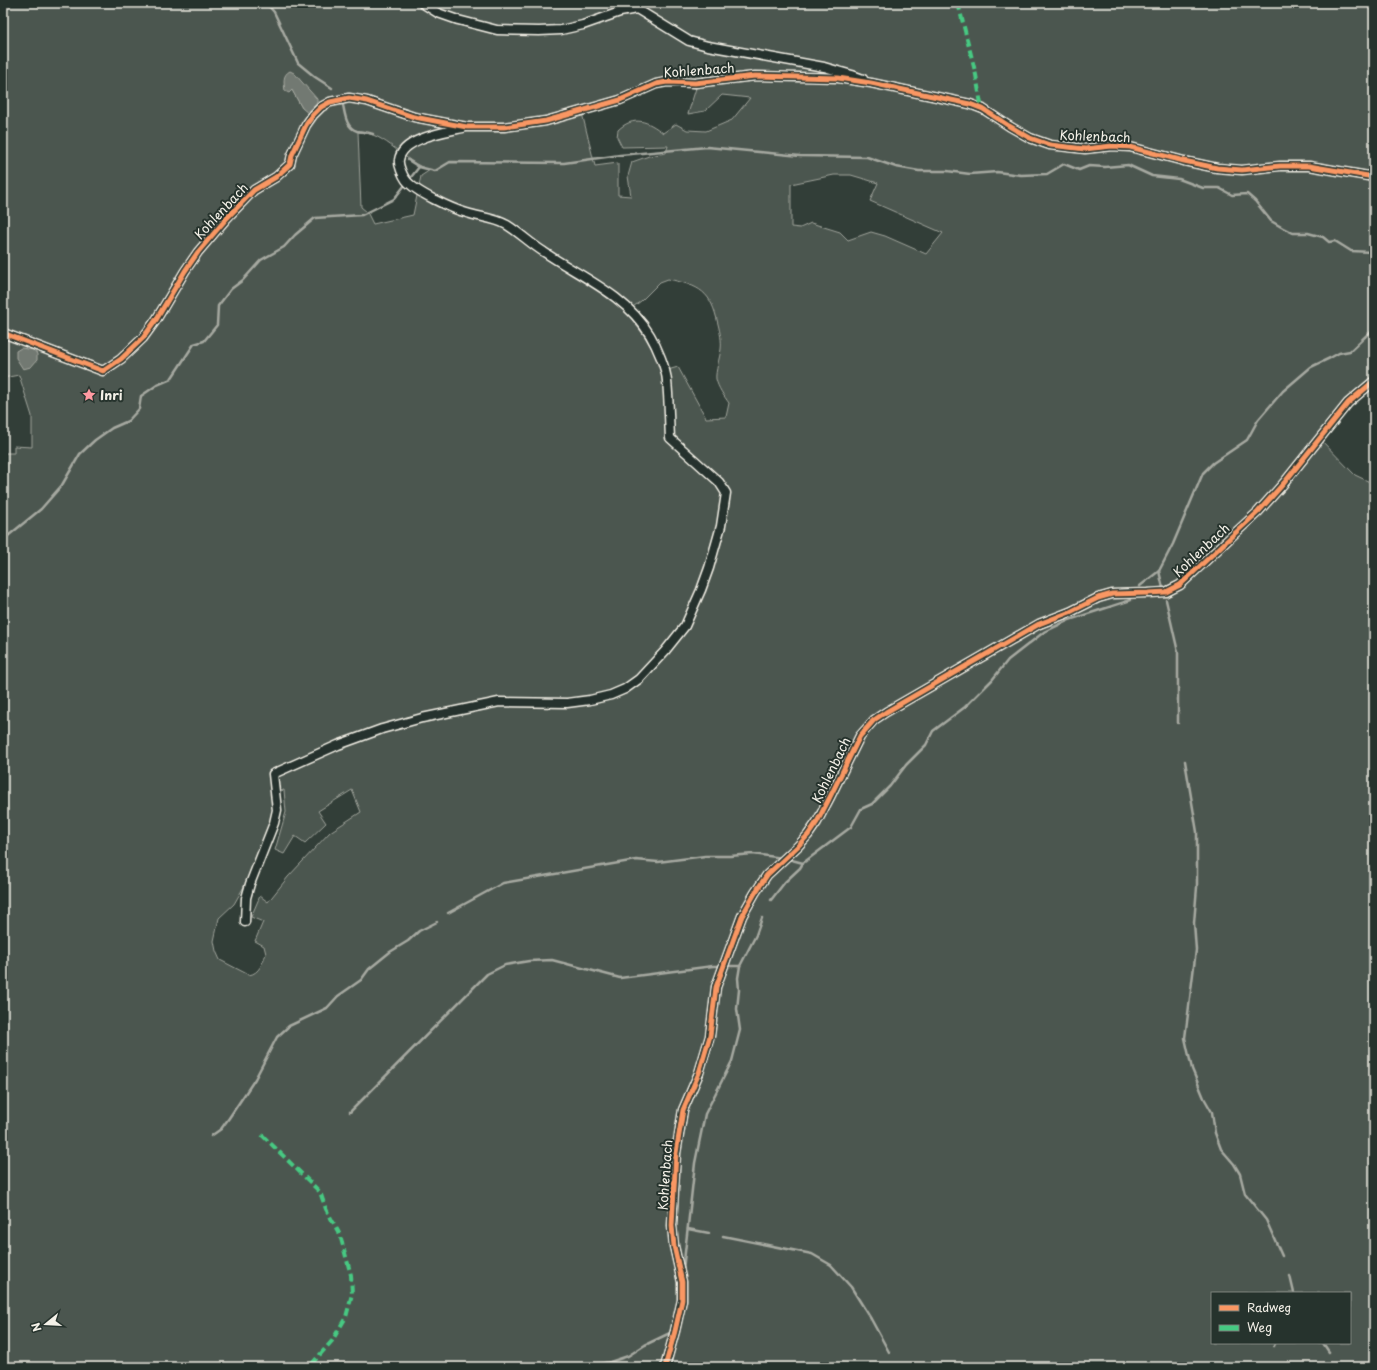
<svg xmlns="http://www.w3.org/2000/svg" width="1377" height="1370" font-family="'Playpen Sans',sans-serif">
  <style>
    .green { fill: #4c564f; stroke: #a0a49c; fill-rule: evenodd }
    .water { fill: #727972; stroke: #a6a9a1 }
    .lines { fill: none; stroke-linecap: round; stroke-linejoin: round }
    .stream { stroke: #a6a9a1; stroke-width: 2.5 }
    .street-casing { stroke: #f4f1e8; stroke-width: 11 }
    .street { stroke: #26332d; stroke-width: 8 }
    .quiet { stroke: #46c982; stroke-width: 4; stroke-dasharray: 8 4; stroke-linecap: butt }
    .cycleway-casing { stroke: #26332d; stroke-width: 8 }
    .cycleway { stroke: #f99763; stroke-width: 5 }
    .labels { text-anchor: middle; stroke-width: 4; stroke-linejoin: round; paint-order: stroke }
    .street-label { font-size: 13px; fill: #f4f1e8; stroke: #26332d }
    .poi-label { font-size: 13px; font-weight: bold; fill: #f4f1e8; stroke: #26332d; text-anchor: start }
  </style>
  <rect width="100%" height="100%" fill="#323e38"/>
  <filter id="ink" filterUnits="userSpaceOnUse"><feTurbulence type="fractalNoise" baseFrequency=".025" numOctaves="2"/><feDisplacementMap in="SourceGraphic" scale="8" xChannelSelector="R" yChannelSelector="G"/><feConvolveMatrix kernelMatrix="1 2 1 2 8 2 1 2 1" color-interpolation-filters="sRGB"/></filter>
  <g filter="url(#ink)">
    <path class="green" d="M3 3H1374V379L1318 437 1355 475 1374 484V1367H3V453H14V446L32 447V416L19 375 3 378ZM294 73 300 80 302 108 292 90ZM668 84 696 88 688 114 705 111 722 95 750 98 732 120 706 131 687 130 676 124 663 133C648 121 634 115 618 130L617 137 622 147 668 146 666 153 649 156 632 162 628 176 631 196 618 195V163L595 166 582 113ZM358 132C388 133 402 162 430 170L421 176 413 215 373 224 367 212 361 207ZM834 175H851L878 183 870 201 943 233 926 254 885 236 871 232 848 240 840 232 811 223 800 228 791 227V184ZM668 279C700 286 711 291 718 324 720 332 722 341 721 349 720 357 715 372 716 379 718 388 724 396 729 403L726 417 706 418 678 367 661 372 655 354 643 334 626 312 641 301 660 282ZM284 790 286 812 275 850 284 854 295 836 305 843 326 823 318 811 352 790 361 812 330 832 288 877 268 902 260 896 251 917 263 922 255 941 264 946 266 954C262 963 260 973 249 975L220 960 216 951 214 941 219 918 234 904 246 883H252L279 804 277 792ZM1212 1293H1350V1343H1212Z"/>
    <g class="water">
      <path d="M290 71 294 73 317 99V106L309 114 302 108 292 90 289 93 285 91C284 83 282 75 290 71Z"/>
      <path d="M21 348 34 350 37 354V360L31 367 23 369 16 358V351Z"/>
    </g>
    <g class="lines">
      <g class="stream">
        <path d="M266 3 274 12 298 63 315 77 332 88"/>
        <path d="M343 105C345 114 346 128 357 131 362 132 367 132 373 134"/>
        <path d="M408 160 419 167"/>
        <path d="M3 540 41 509 62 485 80 454 95 440 112 428 128 421 139 409 141 396 157 385 171 379 194 344 204 341 217 325 218 306 231 289 243 280 261 260 284 247 295 235 315 218 362 215 394 199 419 167 435 171 450 162 564 163 620 155 707 147 800 156 867 157 896 167 919 171H947L970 174 997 172 1021 175 1047 174 1064 164 1079 170 1089 166 1105 167 1128 165 1152 176 1179 179 1203 188H1219L1232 195 1247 194 1255 201 1271 221 1283 228 1293 233H1308L1323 237 1329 242 1335 241 1351 251 1372 252 1374 250"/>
        <path d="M1159 571 1163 588"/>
        <path d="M1140 586 1159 571 1173 544 1203 473 1213 463 1247 440 1258 420 1283 391 1311 367 1330 358 1339 353 1350 351 1369 333 1374 332"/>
        <path d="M1166 600 1178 652V723"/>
        <path d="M1185 761 1197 832V887L1194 923 1196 950 1185 1038 1192 1069 1204 1098 1212 1112 1215 1133 1221 1149 1234 1164 1240 1174 1245 1194 1266 1220 1282 1256"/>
        <path d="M788 859 803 863"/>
        <path d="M771 900 785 882 800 868 803 863 851 827 861 809 872 804 890 786 906 765 926 745 933 731 965 707 992 680 1008 660 1044 632 1069 620 1131 600"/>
        <path d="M448 913 503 883 636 860 658 862 705 856H730L753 854 783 858"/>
        <path d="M350 1112 487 974 505 965 529 961 552 960 620 978 713 966H740"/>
        <path d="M211 1136 221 1129 229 1118 255 1079 277 1037 289 1026 327 1008 338 996 361 980 369 969 390 952 408 941 419 931 437 922"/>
        <path d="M688 1229 709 1233"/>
        <path d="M723 1236 812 1254 831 1265 851 1287 871 1319 889 1352"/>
        <path d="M683 1270 695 1163 705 1114 732 1061 740 1030 737 1009 739 990 738 978 740 966 756 935 762 918"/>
        <path d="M1290 1276 1294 1293"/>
        <path d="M1323 1343 1329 1352"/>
        <path d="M1274 1346 1275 1343"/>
        <path d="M546 1367 594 1365 610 1362 628 1356 645 1345 672 1332"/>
      </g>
      <g class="street-casing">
        <g id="street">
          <path d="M422 3 438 13 458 20 497 30 539 31 561 30 583 25 620 12 637 9 689 41 708 46 824 67 852 75 863 79"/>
          <path d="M3 333 103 371 121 359 143 338 156 320 185 271 198 252 227 218 254 190 276 177 290 164 292 155 306 125 313 115 321 107 330 102 349 98 367 101 414 117 467 127H504L546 121 620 100 656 84 667 82 695 83 755 76 838 78 871 83 970 104 983 109 1009 126 1030 138 1050 145 1085 149 1112 146 1130 147 1184 161 1217 168 1242 170 1280 166H1309L1374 177"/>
          <path d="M245 922 246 898 250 884 274 823 277 810 273 774 338 745 382 729 422 718 499 702 567 703 590 700 611 695 625 689 639 679 665 651 685 626 701 590 709 568 721 526 726 493 719 482 670 438C669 419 669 400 667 381 666 368 657 347 650 335 626 295 581 277 544 252 531 244 520 233 507 225 496 218 479 217 467 213 452 209 415 192 406 180 403 176 398 165 399 160 402 138 445 132 463 128"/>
          <path d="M665 1367 675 1331 682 1300V1282L674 1246 672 1226 676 1153 683 1110 699 1073 710 1036 716 987 742 916 755 893 767 875 798 846 808 835 817 822 829 799 860 736 874 720 886 712 1039 624 1070 612 1098 598 1112 594 1148 593 1166 592 1180 585 1232 536 1258 512 1284 483 1348 403 1374 381"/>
        </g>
      </g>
      <use href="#street" class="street"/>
      <g class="quiet">
        <path d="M958 3 976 75 981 104 983 109"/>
        <path d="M262 1135 320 1192 326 1209 340 1235 351 1275 352 1294 346 1317 332 1341 309 1367"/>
      </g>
      <g class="cycleway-casing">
        <g id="cycleway">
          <path d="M3 333 103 371 121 359 143 338 156 320 185 271 198 252 227 218 254 190 276 177 290 164 292 155 306 125 313 115 321 107 330 102 349 98 367 101 414 117 467 127H504L546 121 620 100 656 84 667 82 695 83 755 76 838 78 871 83 970 104 983 109 1009 126 1030 138 1050 145 1085 149 1112 146 1130 147 1184 161 1217 168 1242 170 1280 166H1309L1374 177"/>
          <path d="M665 1367 675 1331 682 1300V1282L674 1246 672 1226 676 1153 683 1110 699 1073 710 1036 716 987 742 916 755 893 767 875 798 846 808 835 817 822 829 799 860 736 874 720 886 712 1039 624 1070 612 1098 598 1112 594 1148 593 1166 592 1180 585 1232 536 1258 512 1284 483 1348 403 1374 381"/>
        </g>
      </g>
      <use href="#cycleway" class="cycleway"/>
    </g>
  </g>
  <defs>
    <g id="sight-bare" transform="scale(1.08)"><path d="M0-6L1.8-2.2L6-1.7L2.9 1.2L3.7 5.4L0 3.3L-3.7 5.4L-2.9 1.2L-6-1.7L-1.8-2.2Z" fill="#ff9aa2" stroke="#26332d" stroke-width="2.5" paint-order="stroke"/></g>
  </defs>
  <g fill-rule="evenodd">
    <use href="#sight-bare" x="89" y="395"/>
  </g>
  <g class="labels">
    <g class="street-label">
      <text transform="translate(699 70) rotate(-4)" y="5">Kohlenbach</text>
      <text transform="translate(1095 136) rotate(2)" y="5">Kohlenbach</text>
      <text transform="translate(221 211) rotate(-47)" y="5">Kohlenbach</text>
      <text transform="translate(1201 550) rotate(-43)" y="5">Kohlenbach</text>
      <text transform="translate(831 770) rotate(-64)" y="5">Kohlenbach</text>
      <text transform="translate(665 1175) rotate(-86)" y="5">Kohlenbach</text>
    </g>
    <g class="poi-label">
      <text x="100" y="400">Inri</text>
    </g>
  </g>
  <rect width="1377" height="1370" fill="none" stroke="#26332d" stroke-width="16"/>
  <rect x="8" y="8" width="1361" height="1354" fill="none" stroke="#f4f1e8" stroke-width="1.5" filter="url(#ink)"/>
  <rect x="1211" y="1292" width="140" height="52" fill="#26332d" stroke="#787f78"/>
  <rect x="1219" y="1305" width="20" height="6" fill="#f99763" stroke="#787f78"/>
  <text x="1247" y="1312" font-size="12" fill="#f4f1e8">Radweg</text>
  <rect x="1219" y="1325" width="20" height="6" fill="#46c982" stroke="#787f78"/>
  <text x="1247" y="1332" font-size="12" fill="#f4f1e8">Weg</text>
  <g transform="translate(46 1324) rotate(252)" stroke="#26332d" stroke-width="3" paint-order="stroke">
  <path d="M0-3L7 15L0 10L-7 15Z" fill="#f4f1e8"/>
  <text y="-6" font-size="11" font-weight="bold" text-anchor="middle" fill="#f4f1e8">N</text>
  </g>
</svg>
